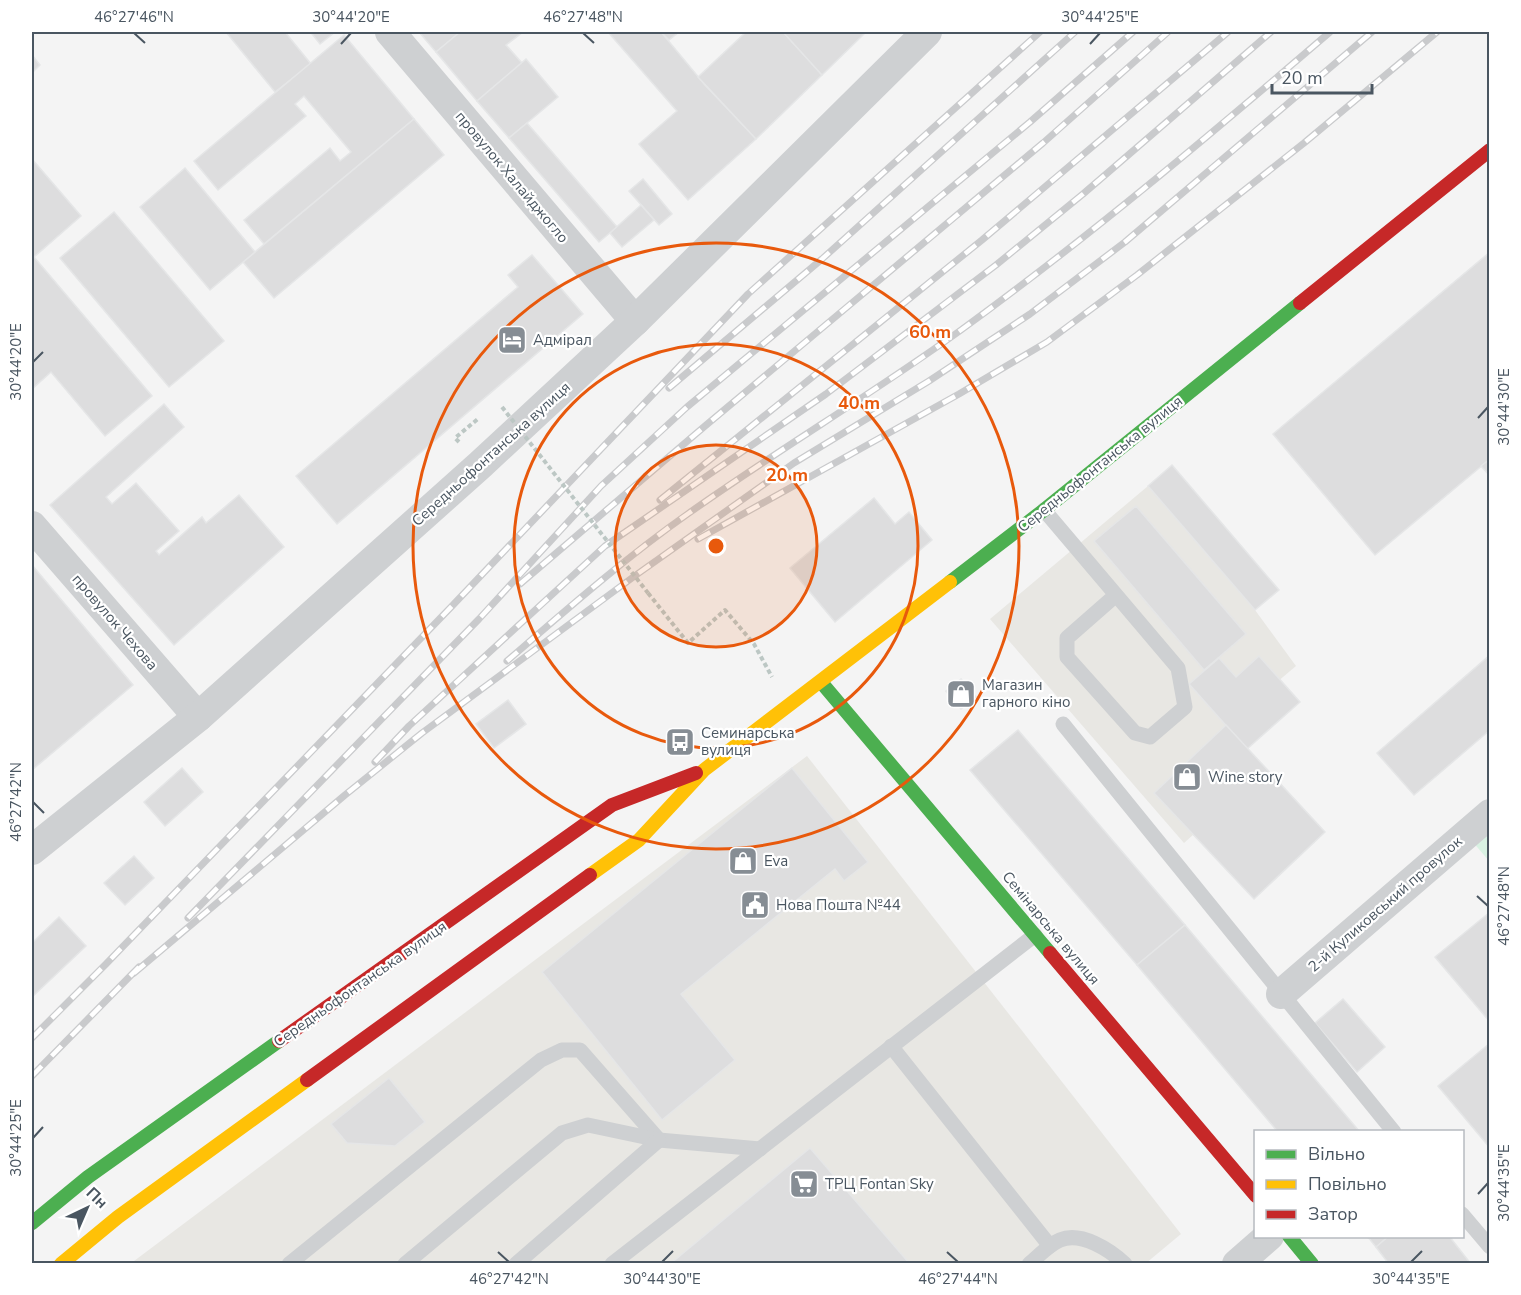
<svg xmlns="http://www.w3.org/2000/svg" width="1521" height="1295" font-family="'Nunito Sans',sans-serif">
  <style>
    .commercial { fill: #e8e7e3 }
    .green { fill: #d9f2e3 }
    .building { fill: #ddddde; stroke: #e5e6e7; stroke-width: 1.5 }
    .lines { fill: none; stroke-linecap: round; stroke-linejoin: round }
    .path { stroke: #bcc7c4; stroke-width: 4; stroke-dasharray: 4.5 3; stroke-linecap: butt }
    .lane { stroke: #ced0d2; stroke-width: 15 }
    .street { stroke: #ced0d2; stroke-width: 30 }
    .fast { stroke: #4caf50; stroke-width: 14 }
    .slow { stroke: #ffc107; stroke-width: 14 }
    .jam { stroke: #c62828; stroke-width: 14 }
    .rail-casing { stroke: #c9cacc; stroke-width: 7 }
    .rail { stroke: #fff; stroke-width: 4.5; stroke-dasharray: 14; stroke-linecap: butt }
    .path-bridge { stroke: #bcc7c4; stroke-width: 4; stroke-dasharray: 4.5 3; stroke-linecap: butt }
    .ticks { fill: none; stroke: #4a5661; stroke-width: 2 }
    .ring { fill: none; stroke: #e8590c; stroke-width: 3 }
    .labels { text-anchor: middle; stroke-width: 4.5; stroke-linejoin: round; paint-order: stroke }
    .street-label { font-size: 15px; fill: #4a5661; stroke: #fff }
    .poi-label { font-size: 15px; fill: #4a5661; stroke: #fff; text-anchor: start }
    .centre { fill: #e8590c; stroke: #fff; stroke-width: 3 }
    .ring-label { font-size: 18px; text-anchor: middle; font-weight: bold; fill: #e8590c; stroke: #fff; stroke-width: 4.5; stroke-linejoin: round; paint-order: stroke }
    .neatline { fill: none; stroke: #4a5661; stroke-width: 2 }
    .ticks-label { font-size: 15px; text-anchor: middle; fill: #4a5661 }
  </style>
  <rect width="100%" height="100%" fill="#f4f4f4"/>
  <g class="commercial">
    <path d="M1148 486 1255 610 1296 666 1226 725 1325 832 1254 899 1194 834 1184 843 990 619Z"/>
    <path d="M807 756 1181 1234 1145 1264H130Z"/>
  </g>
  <path class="green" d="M1489 827V861L1472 841Z"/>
  <g class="building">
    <path d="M226 32H285L311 64 275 92Z"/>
    <path d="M316 32H335L320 44 312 34Z"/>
    <path d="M419 32H460L436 52Z"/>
    <path d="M460 32H523L506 45 522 63 477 101 436 52Z"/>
    <path d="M608 32H661L705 85 756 139 688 200 639 144 677 111Z"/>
    <path d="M661 32H679L669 40Z"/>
    <path d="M746 32H783L822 75 756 139 698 77Z"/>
    <path d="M783 32H866L822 75Z"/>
    <path d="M344 35 414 119 264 244 244 220 330 148 340 161 351 152 304 96 295 104 306 116 218 190 194 161Z"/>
    <path d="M32 55 40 65 32 73Z"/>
    <path d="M526 59 558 97 509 138 477 101Z"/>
    <path d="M414 119 444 155 274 298 243 262Z"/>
    <path d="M527 123 617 227 599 242 509 138Z"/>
    <path d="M32 159 81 216 34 257 32 255Z"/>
    <path d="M185 168 255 252 210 290 140 207Z"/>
    <path d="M643 179 672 214 659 225 629 191Z"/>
    <path d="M641 205 654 220 622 247 610 233Z"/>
    <path d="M114 212 224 341 169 387 60 258Z"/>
    <path d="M1490 252V459L1375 555 1273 434Z"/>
    <path d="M532 255 583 314 337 524 296 476 518 287 508 275Z"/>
    <path d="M34 257 152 396 105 436 51 372 32 389V259Z"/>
    <path d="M164 404 184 427 106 497 112 504 136 483 179 531 156 551 159 555 202 517 206 523 239 495 284 547 174 645 50 505Z"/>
    <path d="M1490 459V476L1481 466Z"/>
    <path d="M1172 465 1279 590 1255 610 1148 486Z"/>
    <path d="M874 498 895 524 909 512 932 540 835 622 790 568Z"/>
    <path d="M1136 506 1246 634 1204 670 1094 541Z"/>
    <path d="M32 565 133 685 32 770Z"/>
    <path d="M1490 655V730L1414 795 1377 753Z"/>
    <path d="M1259 656 1300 702 1247 749 1189 684 1219 658 1236 677Z"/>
    <path d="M961 679 976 697 961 709 946 691Z"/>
    <path d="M508 700 526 724 494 748 476 724Z"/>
    <path d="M1226 725 1325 832 1254 899 1154 793Z"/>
    <path d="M1018 730 1185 925 1137 965 970 770Z"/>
    <path d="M182 768 203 792 165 826 144 802Z"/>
    <path d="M792 768 868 862 844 881 835 869 681 994 735 1060 662 1120 542 972Z"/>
    <path d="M134 856 154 878 125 905 104 883Z"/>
    <path d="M1490 912V1022L1435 957Z"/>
    <path d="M59 917 86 946 32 997V943Z"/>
    <path d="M1185 925 1337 1105 1360 1132H1278L1137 965Z"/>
    <path d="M1343 999 1385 1047 1357 1072 1315 1023Z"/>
    <path d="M1490 1043V1148L1438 1086Z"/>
    <path d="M389 1078 425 1122 395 1146 347 1143 331 1124Z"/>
    <path d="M810 1148 910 1264H670Z"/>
    <path d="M1367 1236H1389L1376 1247Z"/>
    <path d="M1389 1236H1449L1471 1264H1389L1376 1247Z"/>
  </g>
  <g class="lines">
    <g class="path">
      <path d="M459 442 455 438 479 418"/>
      <path d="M648 593 688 643 725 610 754 644 772 677"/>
    </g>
    <g class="lane">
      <path d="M1044 510 1178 668 1185 707 1150 737 1135 733 1067 657V638L1116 595"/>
      <path d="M1063 724 1394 1132"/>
      <path d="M891 1046 1050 1246"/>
      <path d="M1462 1214 1490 1247"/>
      <path d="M289 1264 541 1060 562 1050H580L659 1140"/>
      <path d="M405 1264 562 1133 588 1125 659 1140 760 1149"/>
      <path d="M516 1264 659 1140"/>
      <path d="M612 1264 1035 935"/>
      <path d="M1029 1264C1039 1256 1048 1245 1060 1240 1081 1231 1110 1250 1125 1264"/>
    </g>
    <g class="street">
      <path d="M390 32 635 321"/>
      <path d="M32 526 198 717"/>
      <path d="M32 850 198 717 480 465 635 321 927 32"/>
      <path d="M1281 994 1490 814"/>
      <path d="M1237 1264 1269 1236"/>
    </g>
    <g class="fast">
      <path d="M950 582 1044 510 1300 303"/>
      <path d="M821 682 1050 953"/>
      <path d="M32 1223 88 1177 279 1041"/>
      <path d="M1289 1236 1312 1264"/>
    </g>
    <g class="slow">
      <path d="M590 875 639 840 704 770 950 582"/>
      <path d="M61 1264 118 1217 307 1080"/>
    </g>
    <g class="jam">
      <path d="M1300 303 1490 150"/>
      <path d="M1050 953 1256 1196"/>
      <path d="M279 1041 612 805 696 773"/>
      <path d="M307 1080 590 875"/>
    </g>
    <g class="rail-casing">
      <g id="rail">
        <path d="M669 388 822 259 1075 32"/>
        <path d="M660 500 982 240 1228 32"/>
        <path d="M698 539 959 394 1047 342 1137 275 1304 143 1437 32"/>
        <path d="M520 584 705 426 1043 143 1168 32"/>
        <path d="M507 661C566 610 625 558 689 513 778 450 872 394 961 330 1089 237 1210 135 1330 32"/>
        <path d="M375 762 409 726 605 546 826 394 996 265 1083 194 1271 32"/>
        <path d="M188 918 479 619 601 486 687 407 1030 122 1133 32"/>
        <path d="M134 973 345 795 422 733 636 575 794 463 929 381 1030 314 1125 242 1372 32"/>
        <path d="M32 1038 106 964 453 605 748 294 1040 32"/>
        <path d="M32 1076 139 967"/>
      </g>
    </g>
    <use href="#rail" class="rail"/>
    <path class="path-bridge" d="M502 407 648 593"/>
  </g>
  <path class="ticks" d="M134 33 145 43M583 33 594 43M341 44 351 33M1090 44 1100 33M33 362 43 352M1478 418 1488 407M33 802 44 813M1477 896 1488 906M33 1138 43 1127M1478 1194 1488 1183M498 1252 509 1262M947 1252 958 1262M662 1262 673 1251M1411 1262 1422 1251"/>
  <circle cx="716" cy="546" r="101" fill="#e8590c" fill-opacity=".12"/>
  <g class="ring">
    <circle cx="716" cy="546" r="101"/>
    <circle cx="716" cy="546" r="202"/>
    <circle cx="716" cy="546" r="303"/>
  </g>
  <defs>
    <g id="hotel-square" transform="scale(1.5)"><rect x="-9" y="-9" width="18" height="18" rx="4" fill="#868d94" stroke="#fff"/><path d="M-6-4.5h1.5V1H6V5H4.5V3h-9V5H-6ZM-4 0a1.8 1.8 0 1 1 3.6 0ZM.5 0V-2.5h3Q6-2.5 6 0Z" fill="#fff"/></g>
    <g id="shop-square" transform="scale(1.5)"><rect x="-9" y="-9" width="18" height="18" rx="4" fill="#868d94" stroke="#fff"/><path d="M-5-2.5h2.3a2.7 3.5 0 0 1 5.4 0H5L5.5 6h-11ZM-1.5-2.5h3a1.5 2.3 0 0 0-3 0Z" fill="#fff"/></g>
    <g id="bus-square" transform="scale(1.5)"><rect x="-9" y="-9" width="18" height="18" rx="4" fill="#868d94" stroke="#fff"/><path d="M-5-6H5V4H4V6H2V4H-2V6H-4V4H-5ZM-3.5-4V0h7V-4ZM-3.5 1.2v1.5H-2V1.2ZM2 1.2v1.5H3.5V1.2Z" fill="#fff"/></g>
    <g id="civic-square" transform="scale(1.5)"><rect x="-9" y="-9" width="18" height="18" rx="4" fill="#868d94" stroke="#fff"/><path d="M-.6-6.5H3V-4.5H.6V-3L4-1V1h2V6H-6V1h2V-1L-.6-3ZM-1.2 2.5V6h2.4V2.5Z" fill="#fff"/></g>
    <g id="supermarket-square" transform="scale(1.5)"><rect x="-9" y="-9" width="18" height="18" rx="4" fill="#868d94" stroke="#fff"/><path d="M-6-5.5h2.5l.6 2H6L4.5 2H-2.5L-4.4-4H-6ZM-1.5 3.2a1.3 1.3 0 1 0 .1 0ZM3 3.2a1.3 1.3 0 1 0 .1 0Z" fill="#fff"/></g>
  </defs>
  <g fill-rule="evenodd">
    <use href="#hotel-square" x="512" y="340"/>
    <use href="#shop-square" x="961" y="694"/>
    <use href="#bus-square" x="680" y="742"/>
    <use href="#shop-square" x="1187" y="777"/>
    <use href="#shop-square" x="743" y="861"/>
    <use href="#civic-square" x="755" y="905"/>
    <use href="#supermarket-square" x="804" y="1184"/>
  </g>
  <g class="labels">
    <g class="street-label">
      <text transform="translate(512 177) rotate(50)" y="5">провулок Халайджогло</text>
      <text transform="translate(491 454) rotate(-42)" y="5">Середньофонтанська вулиця</text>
      <text transform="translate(1100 464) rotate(-39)" y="5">Середньофонтанська вулиця</text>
      <text transform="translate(115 622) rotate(49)" y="5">провулок Чехова</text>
      <text transform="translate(1385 904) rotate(-41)" y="5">2-й Куликовський провулок</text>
      <text transform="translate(1051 928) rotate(50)" y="5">Семінарська вулиця</text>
      <text transform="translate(360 984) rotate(-35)" y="5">Середньофонтанська вулиця</text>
    </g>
    <g class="poi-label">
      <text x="533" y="345">Адмірал</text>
      <text x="982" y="690">Магазин<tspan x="982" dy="17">гарного кіно</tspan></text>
      <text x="701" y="738">Семинарська<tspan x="701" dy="17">вулиця</tspan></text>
      <text x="1208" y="782">Wine story</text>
      <text x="764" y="866">Eva</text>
      <text x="776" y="910">Нова Пошта №44</text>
      <text x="825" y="1189">ТРЦ Fontan Sky</text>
    </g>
  </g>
  <circle cx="716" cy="546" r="9" class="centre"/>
  <g class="ring-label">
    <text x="930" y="338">60 m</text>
    <text x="859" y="409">40 m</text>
    <text x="787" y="481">20 m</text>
  </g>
  <rect width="1521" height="1295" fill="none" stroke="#ffffff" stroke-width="66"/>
  <rect x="1254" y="1130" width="210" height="108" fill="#ffffff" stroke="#b7bbc0" stroke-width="1.5"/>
  <rect x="1266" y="1150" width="30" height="9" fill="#4caf50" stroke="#b7bbc0" stroke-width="1.5"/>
  <text x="1308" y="1160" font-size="18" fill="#4a5661">Вільно</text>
  <rect x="1266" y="1180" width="30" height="9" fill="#ffc107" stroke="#b7bbc0" stroke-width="1.5"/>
  <text x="1308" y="1190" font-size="18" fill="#4a5661">Повільно</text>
  <rect x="1266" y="1210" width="30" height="9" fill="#c62828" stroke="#b7bbc0" stroke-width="1.5"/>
  <text x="1308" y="1220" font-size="18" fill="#4a5661">Затор</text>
  <g transform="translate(87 1208) rotate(44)" stroke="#ffffff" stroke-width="4.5" paint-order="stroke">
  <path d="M0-4.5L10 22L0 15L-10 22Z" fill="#4a5661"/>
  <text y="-9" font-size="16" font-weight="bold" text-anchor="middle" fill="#4a5661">Пн</text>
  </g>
  <path d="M1272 84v9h100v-9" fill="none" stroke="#4a5661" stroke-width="3"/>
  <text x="1281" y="84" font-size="18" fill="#4a5661" stroke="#ffffff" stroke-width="4.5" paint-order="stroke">20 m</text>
  <rect x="33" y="33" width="1455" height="1229" class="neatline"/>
  <g class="ticks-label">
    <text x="134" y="22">46°27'46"N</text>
    <text x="351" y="22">30°44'20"E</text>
    <text x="583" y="22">46°27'48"N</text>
    <text x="1100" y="22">30°44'25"E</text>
    <text transform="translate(16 362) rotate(-90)" y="5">30°44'20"E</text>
    <text transform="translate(1504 407) rotate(-90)" y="5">30°44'30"E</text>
    <text transform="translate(16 802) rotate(-90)" y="5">46°27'42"N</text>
    <text transform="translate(1504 906) rotate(-90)" y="5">46°27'48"N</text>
    <text transform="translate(16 1138) rotate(-90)" y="5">30°44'25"E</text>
    <text transform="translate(1504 1183) rotate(-90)" y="5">30°44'35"E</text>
    <text x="509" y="1284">46°27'42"N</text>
    <text x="662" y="1284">30°44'30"E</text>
    <text x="958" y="1284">46°27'44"N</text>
    <text x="1411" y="1284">30°44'35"E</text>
  </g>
</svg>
